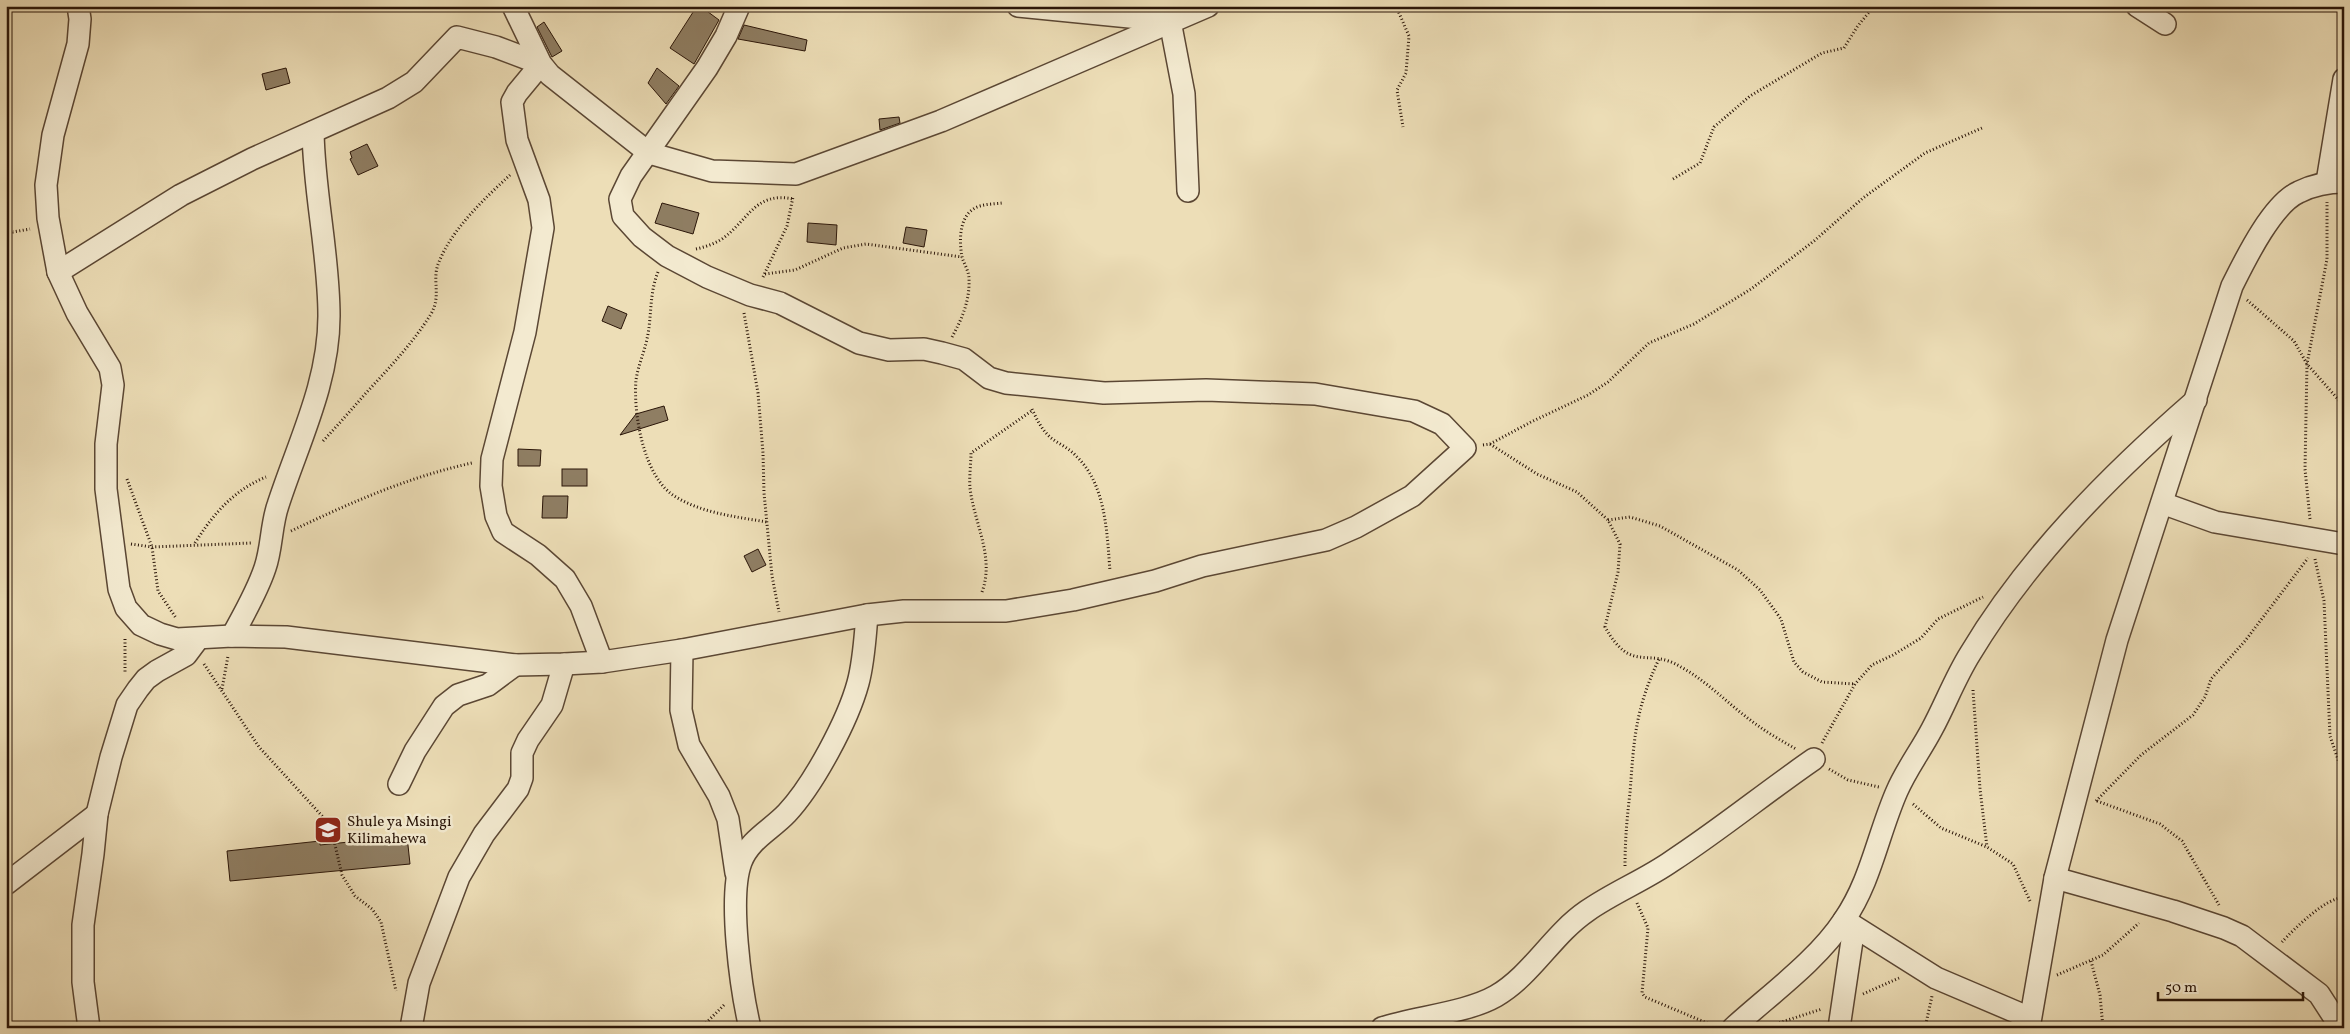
<svg xmlns="http://www.w3.org/2000/svg" width="2350" height="1034" font-family="Vollkorn,serif">
  <style>
    .building { fill: #8f7e63; stroke: #2a1508 }
    .lines { fill: none; stroke-linecap: round; stroke-linejoin: round }
    .minor-casing { stroke: #5b4734; stroke-width: 24 }
    .path { stroke: #2a1508; stroke-width: 3; stroke-dasharray: 1 2.5; stroke-linecap: butt }
    .minor { stroke: #f3ead0; stroke-width: 21 }
    .labels { text-anchor: middle; stroke-width: 5; stroke-linejoin: round; paint-order: stroke }
    .poi-label { font-size: 15px; fill: #2a1508; stroke: #f3ead0; text-anchor: start }
  </style>
  <rect width="100%" height="100%" fill="#eddeb7"/>
  <filter id="stains"><feTurbulence type="fractalNoise" baseFrequency=".004" numOctaves="4"/><feColorMatrix values="0 0 0 0 .2 0 0 0 0 .09 0 0 0 0 .02 0 0 0 .5 -.17"/></filter>
  <radialGradient id="worn" r=".72"><stop offset=".6" stop-color="#630" stop-opacity="0"/><stop offset="1" stop-color="#630" stop-opacity=".3"/></radialGradient>
  <g class="building">
    <path d="M697 6H700L719 20 694 64 670 48Z"/>
    <path d="M544 22 562 51 552 57 537 27Z"/>
    <path d="M744 25 807 40 805 51 738 39Z"/>
    <path d="M286 68 290 83 266 90 262 74Z"/>
    <path d="M657 68 679 86 666 104 648 83Z"/>
    <path d="M899 117 900 123 880 130 879 119Z"/>
    <path d="M367 144 378 166 358 175 350 159 352 158 350 152Z"/>
    <path d="M662 203 699 213 693 234 655 223Z"/>
    <path d="M808 223 837 225 836 245 807 242Z"/>
    <path d="M906 227 927 230 924 247 903 243Z"/>
    <path d="M608 306 627 314 621 329 602 321Z"/>
    <path d="M664 406 668 420 620 435 636 414Z"/>
    <path d="M518 449 541 450 540 466H518Z"/>
    <rect x="562" y="469" width="25" height="17"/>
    <path d="M543 496H568L567 518H542Z"/>
    <path d="M758 549 766 565 752 572 744 556Z"/>
    <path d="M407 836 410 864 230 881 227 851 320 841V845Z"/>
  </g>
  <g class="lines">
    <g class="minor-casing">
      <g id="minor">
        <path d="M78 6 80 19 78 44 53 135 46 185 48 218 58 272 77 313 110 368 113 385 106 444V489L119 589 126 608 141 625 160 634 177 639 232 636 286 637 515 665 564 664 602 662 682 650 867 615 904 611H1006L1073 600 1155 581 1202 566 1326 540 1356 527 1412 496 1465 448 1442 424 1414 411 1315 394 1206 390 1104 393 1006 383 989 378 964 359 942 353 924 349 889 350 859 343 780 303 750 295 707 277 667 256 642 237 623 216 620 199 631 176 707 68 726 36 739 6"/>
        <path d="M513 6 541 64 550 75 649 153 712 171 796 174 941 121 1208 6"/>
        <path d="M1018 6 1170 21 1184 94 1188 191"/>
        <path d="M2137 6 2165 24"/>
        <path d="M2327 182 2344 79"/>
        <path d="M58 272 181 195 252 159 388 98 414 82 457 37 496 47 541 64 517 93 512 102 517 140 539 200 543 228 525 332 492 459 491 486 496 516 503 532 538 555 565 579 581 606 602 662"/>
        <path d="M2162 503 2215 522 2344 544"/>
        <path d="M232 636C244 614 257 592 265 568 272 548 271 525 278 505 298 443 329 383 329 316 329 254 314 193 313 132"/>
        <path d="M682 650 681 710 689 745 719 796 728 819 736 873"/>
        <path d="M399 784 415 751 444 706 458 695 488 685 515 665"/>
        <path d="M2055 878 2173 911 2224 928 2242 936 2319 994 2341 1028"/>
        <path d="M6 884 97 814"/>
        <path d="M1844 920 1936 978 2030 1018"/>
        <path d="M89 1028 83 982V925L93 854 97 814 111 757 127 705 138 689 146 679 157 671 186 655 198 639"/>
        <path d="M411 1028 419 983 459 877 484 834 518 789 522 778V753L528 740 552 705 564 664"/>
        <path d="M750 1028C741 990 728 897 741 862 750 839 771 830 787 813 814 784 848 720 858 683 864 661 865 637 867 615"/>
        <path d="M1382 1028C1416 1017 1466 1013 1496 996 1532 975 1552 935 1587 911 1614 892 1645 880 1672 861 1721 829 1766 792 1814 759"/>
        <path d="M1733 1028C1769 995 1817 961 1844 920 1871 881 1878 834 1897 791 1906 770 1921 750 1932 729 1945 705 1955 678 1970 654 2028 557 2111 474 2196 400"/>
        <path d="M1839 1028 1854 927"/>
        <path d="M2029 1028 2055 878 2117 640 2232 286C2245 260 2272 204 2299 192 2313 185 2328 182 2344 182"/>
      </g>
    </g>
    <g class="path">
      <path d="M1396 6 1409 36 1406 73 1397 90 1403 127"/>
      <path d="M1673 179 1700 163 1714 127 1750 96 1822 53 1844 48 1857 27 1874 6"/>
      <path d="M6 229 13 232 30 229"/>
      <path d="M696 249C705 247 714 244 722 239 748 221 755 191 793 199"/>
      <path d="M658 272C649 294 652 317 647 339 644 353 638 366 636 380 633 414 644 479 676 497 702 513 737 517 767 522"/>
      <path d="M765 274 795 270 843 248 866 244 962 257"/>
      <path d="M763 277 787 226 793 197"/>
      <path d="M2247 300 2294 341 2307 364 2344 406"/>
      <path d="M744 313 758 393 763 453 764 493 772 576 779 612"/>
      <path d="M952 337C962 319 970 300 969 279 969 271 964 264 962 257 959 240 959 217 975 208 982 204 994 204 1002 203"/>
      <path d="M1032 409C1037 420 1042 430 1051 438 1059 444 1069 448 1076 456 1106 484 1107 533 1110 571"/>
      <path d="M323 441C338 425 352 409 366 393 389 368 413 343 431 314 442 295 431 280 439 262 452 229 484 199 510 175"/>
      <path d="M1490 444 1537 474 1577 492 1608 520 1620 544 1618 572 1605 627C1632 675 1647 646 1681 667 1710 683 1733 709 1760 727 1771 735 1784 742 1796 749"/>
      <path d="M1483 445 1490 444 1531 422 1588 395 1608 382 1649 343 1694 324 1751 289 1814 241 1863 198 1925 153 1982 128"/>
      <path d="M127 479 152 547 158 591 176 618"/>
      <path d="M2310 519 2305 469 2307 364 2327 259V202"/>
      <path d="M1608 520 1630 517 1660 526 1738 570 1760 590 1781 619 1794 662 1803 672 1822 682 1855 684"/>
      <path d="M291 531C350 503 408 477 472 463"/>
      <path d="M195 543C213 514 234 490 266 477"/>
      <path d="M131 544 152 547 252 543"/>
      <path d="M2315 559 2324 601 2330 736 2344 777"/>
      <path d="M982 592C995 557 974 523 970 488 969 477 971 464 971 453L1033 410"/>
      <path d="M125 639V672"/>
      <path d="M204 664 259 747 323 817 332 832 342 875 355 896 372 909 381 922 396 991"/>
      <path d="M222 689 228 656"/>
      <path d="M1973 690 1980 789 1987 847"/>
      <path d="M1822 743 1855 684 1872 665 1893 655 1921 638 1938 619 1983 597"/>
      <path d="M1829 769 1848 780 1879 787"/>
      <path d="M2096 801 2141 755 2193 715 2205 697 2211 679 2245 641 2308 558"/>
      <path d="M2097 801 2160 824 2182 841 2219 905"/>
      <path d="M1913 804 1941 828 1987 847 2013 864 2030 901"/>
      <path d="M1625 866C1625 841 1627 817 1630 793 1634 739 1635 710 1659 659"/>
      <path d="M1637 903 1648 928 1642 993 1645 997 1714 1026"/>
      <path d="M2282 942C2293 930 2327 896 2344 898"/>
      <path d="M2091 961 2100 995 2103 1028"/>
      <path d="M2057 975 2103 955 2139 923"/>
      <path d="M1863 994 1899 978"/>
      <path d="M1766 1027 1822 1009"/>
      <path d="M701 1028 725 1004"/>
      <path d="M1925 1028 1932 996"/>
    </g>
    <use href="#minor" class="minor"/>
  </g>
  <defs>
    <g id="school-square" transform="scale(1.4375)"><rect x="-9" y="-9" width="18" height="18" rx="4" fill="#8f2418" stroke="#f3ead0"/><path d="M0-5L7-2L0 1L-7-2ZM-4 1L0 2.5L4 1V4Q0 6-4 4Z" fill="#fff"/></g>
  </defs>
  <g fill-rule="evenodd">
    <use href="#school-square" x="328" y="830"/>
  </g>
  <g class="labels">
    <g class="poi-label">
      <text x="347" y="826">Shule ya Msingi<tspan x="347" dy="17">Kilimahewa</tspan></text>
    </g>
  </g>
  <rect width="2350" height="1034" fill="none" stroke="#eddeb7" stroke-width="25"/>
  <rect x="8" y="8" width="2335" height="1019" fill="none" stroke="#2a1508" stroke-width="2.5"/>
  <rect x="12" y="12" width="2325" height="1009" fill="none" stroke="#2a1508"/>
  <path d="M2158 992v8h145v-8" fill="none" stroke="#2a1508" stroke-width="2.5"/>
  <text x="2165" y="992" font-size="15" fill="#2a1508" stroke="#f3ead0" stroke-width="4" paint-order="stroke">50 m</text>
  <rect width="100%" height="100%" filter="url(#stains)"/>
  <rect width="100%" height="100%" fill="url(#worn)"/>
</svg>
